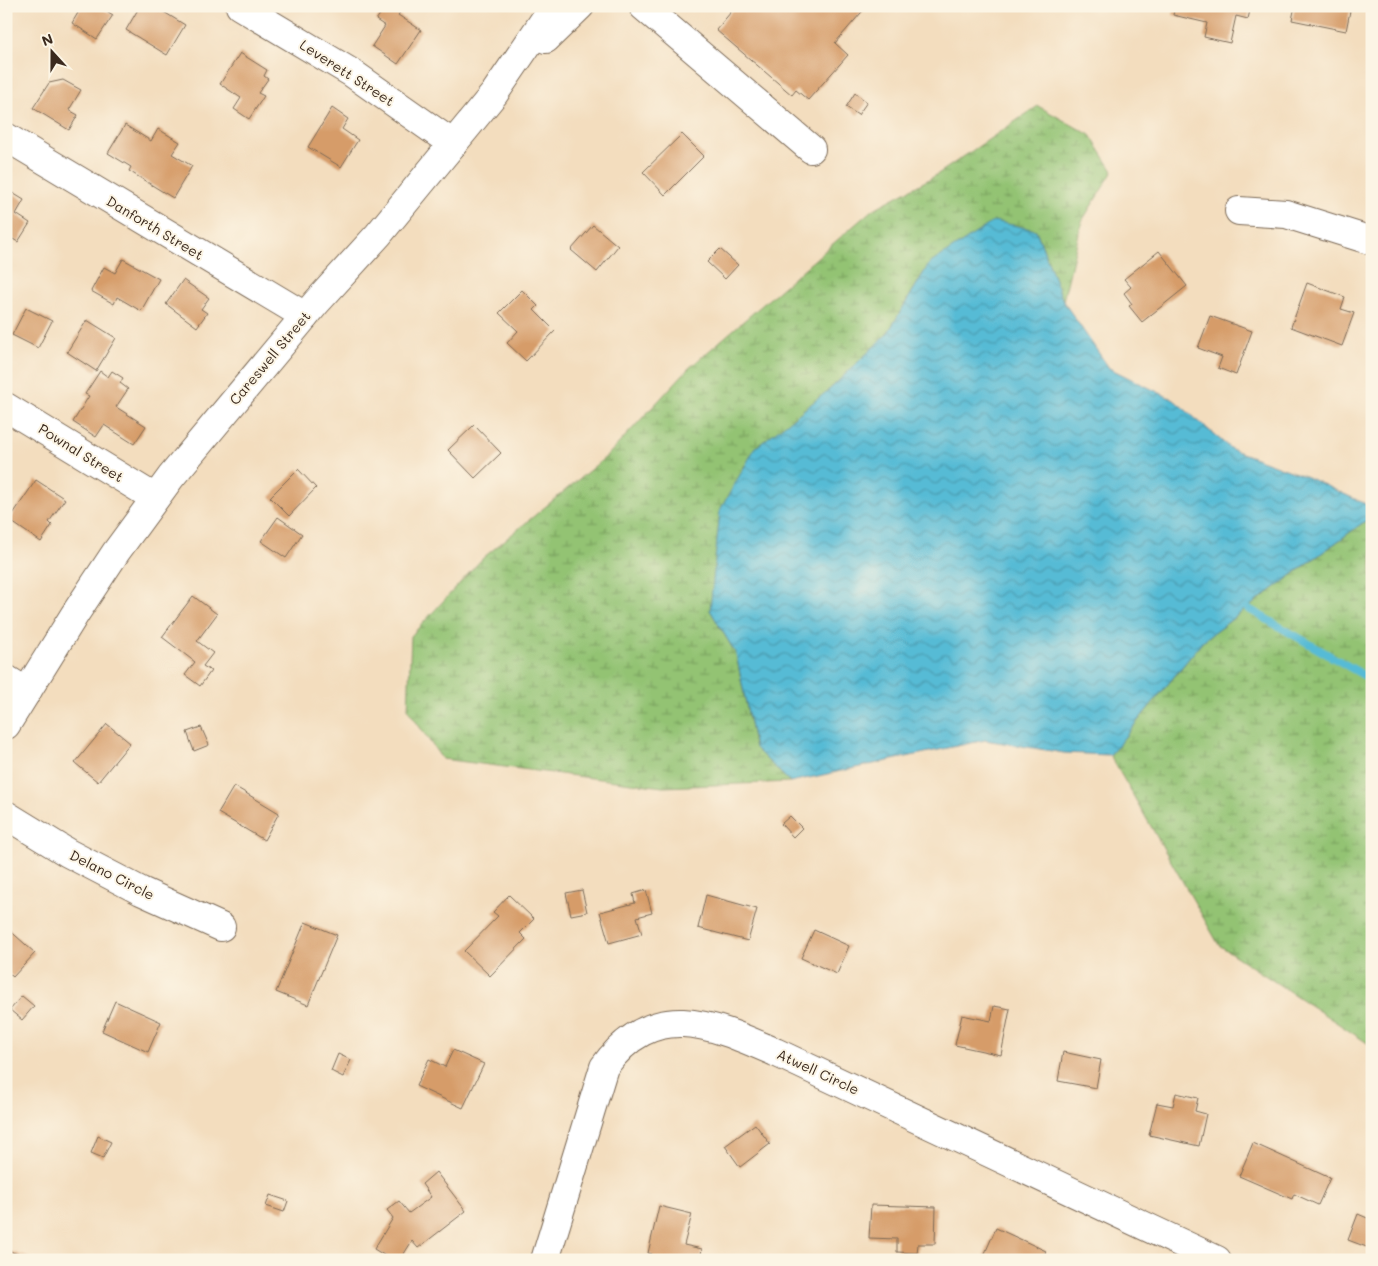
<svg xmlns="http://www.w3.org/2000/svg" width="1378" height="1266" font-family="Mali,sans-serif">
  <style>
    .wetland { fill: url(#wetland-marsh); stroke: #677648 }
    .water { fill: url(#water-waves); stroke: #49727a }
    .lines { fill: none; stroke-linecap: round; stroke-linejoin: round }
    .stream { stroke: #57bbd5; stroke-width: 8 }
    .building { fill: #d69c69 }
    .minor-casing { stroke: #7b6956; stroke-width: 30 }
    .major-casing { stroke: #7b6956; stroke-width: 30 }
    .minor { stroke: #fff; stroke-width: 28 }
    .major { stroke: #fff; stroke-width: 28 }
    .labels { text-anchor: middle; stroke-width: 4; stroke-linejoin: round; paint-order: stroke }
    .street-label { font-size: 14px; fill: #3b2a1e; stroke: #fcf5e5 }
  </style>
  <defs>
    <pattern id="wetland-marsh" width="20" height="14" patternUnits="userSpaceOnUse" patternTransform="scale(1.25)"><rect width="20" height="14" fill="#93c373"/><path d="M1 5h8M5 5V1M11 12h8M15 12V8" fill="none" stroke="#799f5e"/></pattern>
    <pattern id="water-waves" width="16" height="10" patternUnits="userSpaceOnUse" patternTransform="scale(1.25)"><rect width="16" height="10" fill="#57bbd5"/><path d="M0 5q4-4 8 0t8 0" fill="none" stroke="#4998ac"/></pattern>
  </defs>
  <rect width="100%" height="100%" fill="#fcf5e5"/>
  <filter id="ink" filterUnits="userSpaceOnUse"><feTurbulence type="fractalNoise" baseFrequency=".02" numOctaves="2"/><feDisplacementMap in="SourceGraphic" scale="10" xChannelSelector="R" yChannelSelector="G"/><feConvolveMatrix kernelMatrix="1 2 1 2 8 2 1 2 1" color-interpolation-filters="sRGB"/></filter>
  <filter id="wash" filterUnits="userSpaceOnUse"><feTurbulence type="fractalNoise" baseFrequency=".0096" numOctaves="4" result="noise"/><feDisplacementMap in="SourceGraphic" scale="20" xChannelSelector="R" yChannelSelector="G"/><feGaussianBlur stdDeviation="1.12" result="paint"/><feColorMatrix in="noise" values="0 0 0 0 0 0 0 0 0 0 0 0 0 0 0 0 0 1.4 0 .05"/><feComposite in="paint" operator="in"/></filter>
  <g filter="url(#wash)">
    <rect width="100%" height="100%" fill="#f3ddbe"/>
    <g class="wetland">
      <path d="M1038 106 1090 135 1113 171 1082 221 1063 301 1036 230 929 264 887 334 830 389 710 610 736 654 755 748 790 782 663 787 442 759 408 710 411 636 483 558 607 456 688 369 872 210 935 176Z"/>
      <path d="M1372 516V1046L1219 945 1110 755 1204 640Z"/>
    </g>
    <path class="water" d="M994 221 1036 230 1063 301 1109 368 1174 400 1231 449 1307 477 1372 507V516L1204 640 1110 755 1064 753 985 740 790 782 755 748 736 654 710 610 720 510 755 448 830 389 887 334 929 264Z"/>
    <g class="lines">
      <path class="stream" d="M1247 608 1372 680"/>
    </g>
    <g id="blocks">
      <g class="building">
        <path d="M82 6H99L113 15 97 39 72 23Z"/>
        <path d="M140 6H154L185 25 167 55 126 30Z"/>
        <path d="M386 6H394L401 11 398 15 421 30 398 64 372 46 385 26 376 20Z"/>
        <path d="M736 6H800L802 8 804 6H867L835 43 848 55 808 100 796 90 792 95 716 30Z"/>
        <path d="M1175 6H1251L1248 19 1236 16 1230 43 1204 37 1207 23 1173 15Z"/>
        <path d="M1295 6H1351L1346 31 1292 20Z"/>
        <path d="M240 53 267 70 264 76 268 79 258 93 264 96 249 119 234 109 241 98 220 84Z"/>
        <path d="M63 80 81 90 69 110 78 115 69 130 33 108 49 83Z"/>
        <path d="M855 93 867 102 858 115 846 107Z"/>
        <path d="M332 108 348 119 342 129 358 140 341 167 308 147Z"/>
        <path d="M125 125 151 141 158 129 180 142 172 154 192 166 173 198 129 171 131 167 108 153Z"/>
        <path d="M682 134 704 156 665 195 643 172Z"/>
        <path d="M6 189 24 200 16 214 30 223 18 242 6 235Z"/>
        <path d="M593 225 618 246 597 272 571 250Z"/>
        <path d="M720 249 738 265 725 279 707 262Z"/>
        <path d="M1159 251 1187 286 1142 322 1129 306 1132 304 1124 293 1131 287 1124 279Z"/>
        <path d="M123 259 159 279 141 311 117 297 114 304 91 291 104 267 115 273Z"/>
        <path d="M183 280 209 298 201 309 207 313 197 327 166 304Z"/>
        <path d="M1307 283 1345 297 1341 309 1354 313 1342 346 1291 327Z"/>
        <path d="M522 290 538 306 534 310 555 331 526 361 507 343 518 331 499 313Z"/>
        <path d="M26 308 52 321 38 348 12 335Z"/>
        <path d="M1210 316 1252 331 1236 375 1218 368 1222 357 1198 348Z"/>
        <path d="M87 320 116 338 96 371 67 352Z"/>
        <path d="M100 371 108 377 112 371 123 378 120 383 128 389 116 407 146 426 134 444 104 425 96 437 73 422 89 396 85 394Z"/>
        <path d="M474 425 501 453 475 478 448 450Z"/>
        <path d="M298 469 316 488 289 516 270 497Z"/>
        <path d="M36 480 65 499 49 522 52 525 41 542 9 520Z"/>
        <path d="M278 517 302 534 286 558 261 541Z"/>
        <path d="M193 596 217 614 197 641 213 653 203 666 211 671 200 686 185 675 195 662 162 637Z"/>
        <path d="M107 724 130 743 98 782 75 763Z"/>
        <path d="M201 727 209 745 194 751 187 732Z"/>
        <path d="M234 786 279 813 264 840 218 813Z"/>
        <path d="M790 816 802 828 793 837 781 824Z"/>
        <path d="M582 890 587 912 571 915 566 893Z"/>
        <path d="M646 890 652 913 637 917 642 934 609 943 600 912 635 903 633 894Z"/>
        <path d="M509 895 534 919 520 933 526 939 490 976 464 951 498 916 493 912Z"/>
        <path d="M706 895 757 909 748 941 698 928Z"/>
        <path d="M305 922 337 935 308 1005 276 992Z"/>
        <path d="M6 927 35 953 13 977 6 971Z"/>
        <path d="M814 930 849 946 837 974 801 958Z"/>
        <path d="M22 996 34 1006 22 1020 10 1010Z"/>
        <path d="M115 1001 161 1022 148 1052 102 1031Z"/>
        <path d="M994 1006 1010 1009 1001 1055 955 1045 962 1015 991 1021Z"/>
        <path d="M453 1050 484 1064 463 1108 416 1086 429 1059 445 1067Z"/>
        <path d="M1063 1052 1101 1060 1096 1088 1058 1081Z"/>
        <path d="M338 1054 351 1060 343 1077 331 1071Z"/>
        <path d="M1176 1093 1198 1098 1195 1111 1206 1114 1199 1146 1149 1135 1157 1103 1173 1106Z"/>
        <path d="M755 1124 770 1144 740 1167 725 1146Z"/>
        <path d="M98 1136 111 1142 103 1158 91 1153Z"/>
        <path d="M1253 1143 1330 1178 1318 1205 1294 1194 1292 1199 1239 1176Z"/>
        <path d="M436 1172 466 1211 418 1248 412 1241 400 1260H392L374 1249 393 1218 387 1210 399 1201 409 1213 431 1197 422 1184Z"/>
        <path d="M270 1195 288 1201 284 1212 266 1206Z"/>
        <path d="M871 1205 936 1207 935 1244H918L917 1253 897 1252V1239L869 1238Z"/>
        <path d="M659 1206 692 1214 684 1245 702 1249 700 1260H651L652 1254 648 1253Z"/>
        <path d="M1358 1214 1372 1220V1249L1348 1240Z"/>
        <path d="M996 1228 1046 1251 1042 1260H982Z"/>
        <path d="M6 1250 33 1259 32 1260H6Z"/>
      </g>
    </g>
  </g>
  <g filter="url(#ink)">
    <use href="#blocks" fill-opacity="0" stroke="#7b6956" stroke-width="1"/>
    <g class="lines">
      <g class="minor-casing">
        <g id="minor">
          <path d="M240 6 352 73 453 144"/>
          <path d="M643 6 811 149"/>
          <path d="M6 137 305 316"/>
          <path d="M1239 211 1286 214 1372 241"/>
          <path d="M6 407 155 498"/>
          <path d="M6 679 27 692"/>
          <path d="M6 815 68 853 141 891 221 927"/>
          <path d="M545 1260 604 1067C654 998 711 1024 775 1052L1217 1260"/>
        </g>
      </g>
      <g class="major-casing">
        <g id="major">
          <path d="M546 39 580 6"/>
          <path d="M6 725 75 614 116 552 171 477 316 303 378 235 494 94 554 6"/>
        </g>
      </g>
      <use href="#minor" class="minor"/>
      <use href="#major" class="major"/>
    </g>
  </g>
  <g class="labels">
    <g class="street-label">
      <text transform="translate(347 73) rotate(33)" y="5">Leverett Street</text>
      <text transform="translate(155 228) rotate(31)" y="5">Danforth Street</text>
      <text transform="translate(270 358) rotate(-50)" y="5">Careswell Street</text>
      <text transform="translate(81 453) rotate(32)" y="5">Pownal Street</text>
      <text transform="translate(112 875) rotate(27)" y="5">Delano Circle</text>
      <text transform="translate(818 1072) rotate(25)" y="5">Atwell Circle</text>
    </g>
  </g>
  <rect width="1378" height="1266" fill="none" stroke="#fcf5e5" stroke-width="25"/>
  <g transform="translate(52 52) rotate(339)" stroke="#fcf5e5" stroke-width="4" paint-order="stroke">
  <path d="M0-4L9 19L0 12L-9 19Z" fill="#3b2a1e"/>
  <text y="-8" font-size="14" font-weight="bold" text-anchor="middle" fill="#3b2a1e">N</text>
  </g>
</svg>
